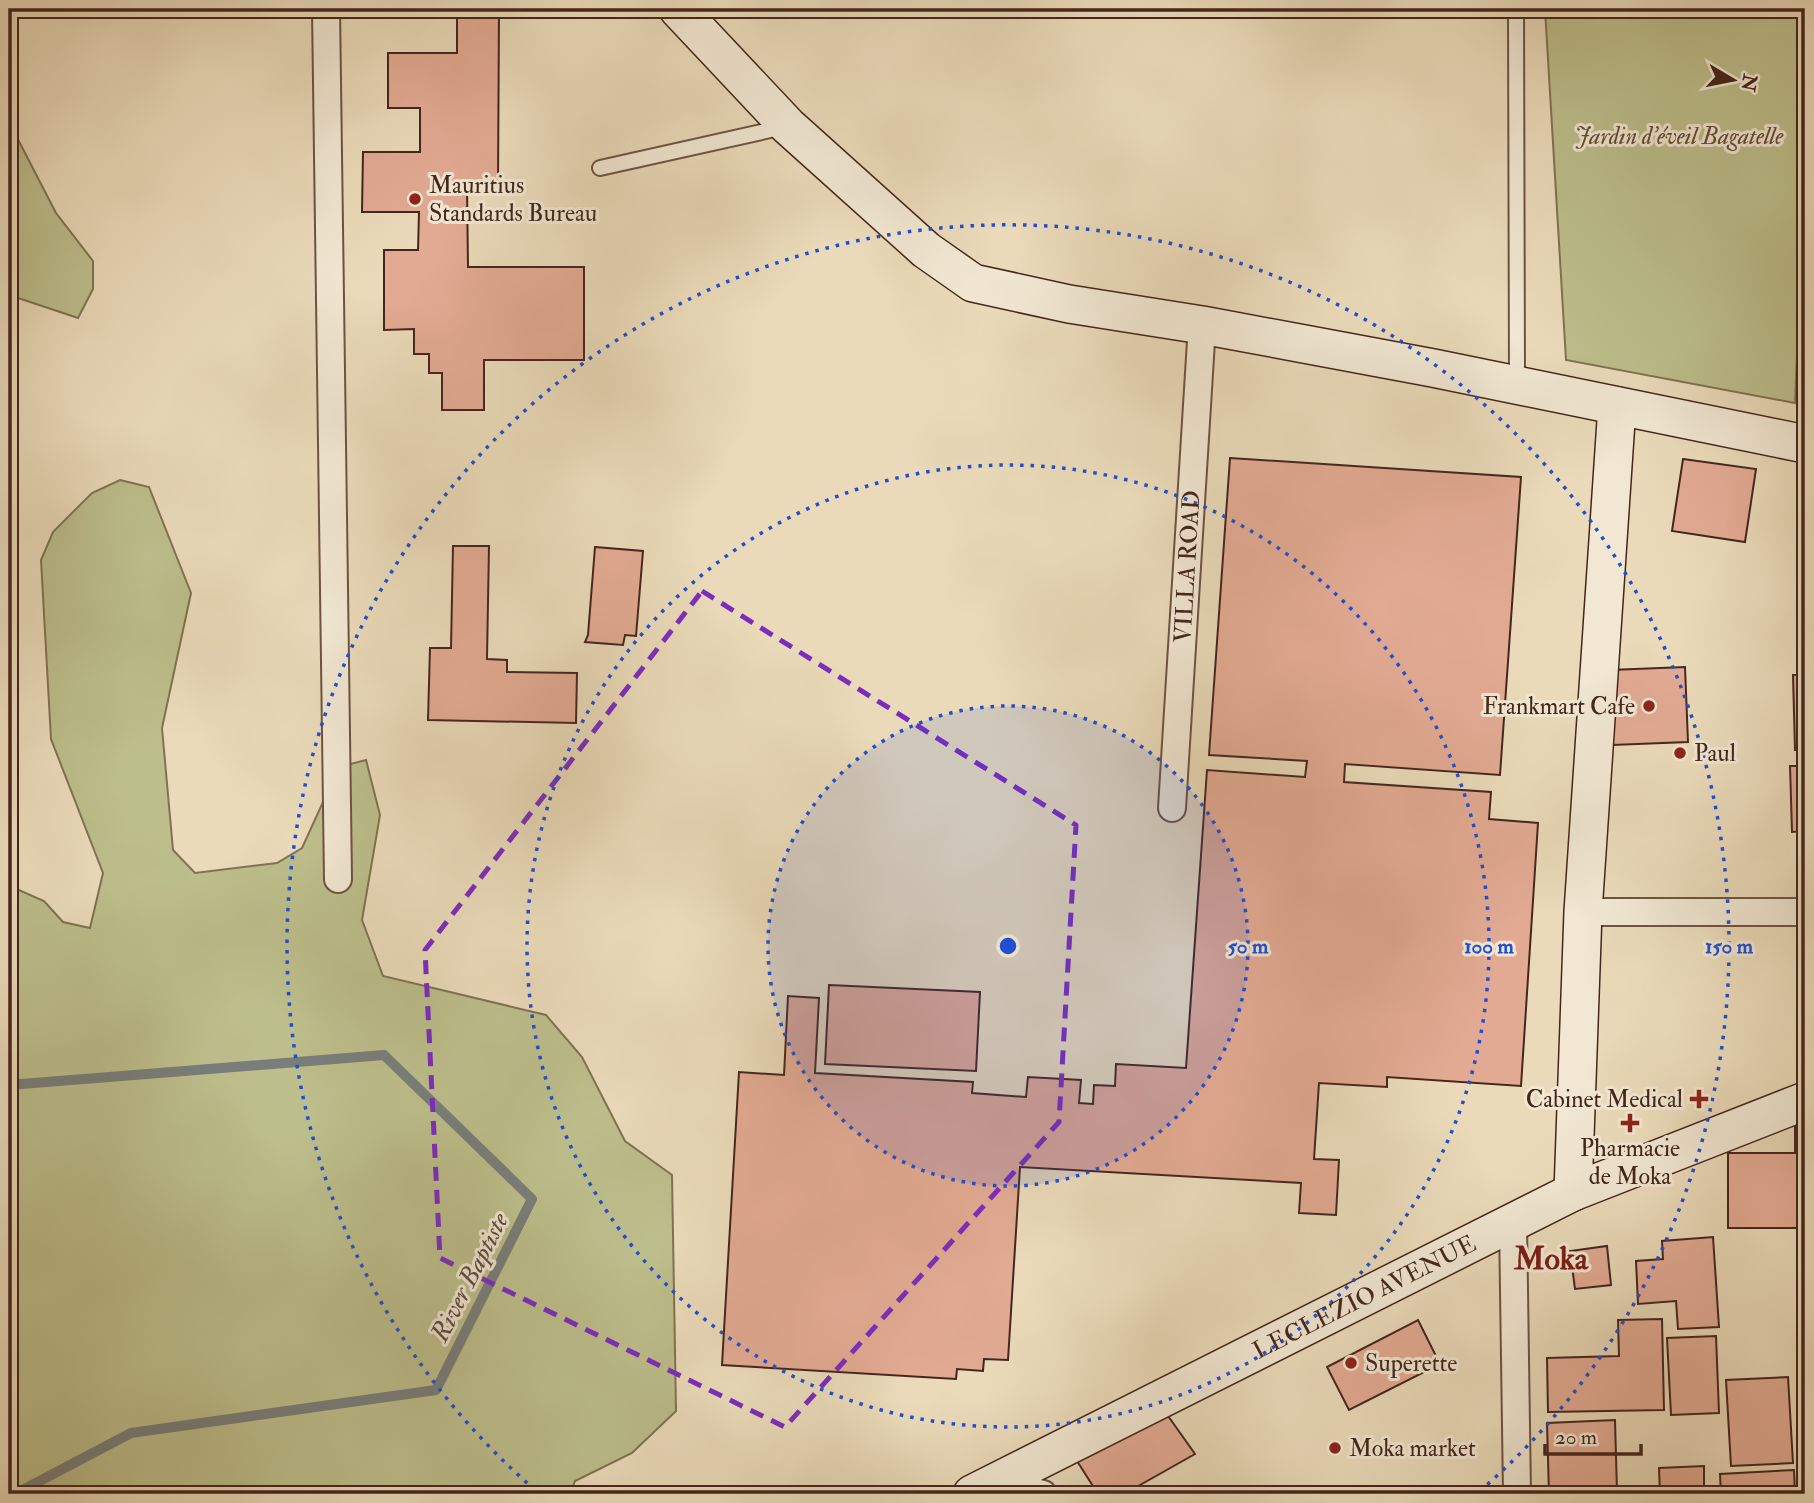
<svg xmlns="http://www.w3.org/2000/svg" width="1814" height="1503" font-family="'IM FELL Double Pica',serif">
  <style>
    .green { fill: #bcbe8b; stroke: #807254; stroke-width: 2 }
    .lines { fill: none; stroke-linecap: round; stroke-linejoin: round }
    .stream { stroke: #797e7b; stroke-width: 10 }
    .building { fill: #e2aa93; stroke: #44261c; stroke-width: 2 }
    .service-casing { stroke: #6e5343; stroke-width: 18 }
    .minor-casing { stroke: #6e5343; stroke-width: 30 }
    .secondary-casing { stroke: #44261c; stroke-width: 40 }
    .service { stroke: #f1e7d2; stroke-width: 14 }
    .minor { stroke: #f1e7d2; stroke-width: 26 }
    .secondary { stroke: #f1e7d2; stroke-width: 37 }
    .marked { fill: none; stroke: #7b2cbf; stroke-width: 5; stroke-dasharray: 14 9; stroke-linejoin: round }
    .ring { fill: none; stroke: #1d4ed8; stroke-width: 3.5; stroke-dasharray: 3.5 7 }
    .poi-dot { fill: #8f2418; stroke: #f1e7d2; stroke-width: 2.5 }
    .labels { text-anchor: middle; stroke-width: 6; stroke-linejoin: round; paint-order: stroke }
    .park-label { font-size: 24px; font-style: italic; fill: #624c38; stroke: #f1e7d2 }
    .poi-label { font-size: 24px; fill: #44261c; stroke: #f1e7d2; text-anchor: start }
    .street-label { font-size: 24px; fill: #44261c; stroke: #f1e7d2 }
    .water-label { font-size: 26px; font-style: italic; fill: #5a4a44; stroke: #f1e7d2 }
    .district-label { font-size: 32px; font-weight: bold; fill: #7a1f14; stroke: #f1e7d2 }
    .centre { fill: #1d4ed8; stroke: #f1e7d2; stroke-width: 3.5 }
    .ring-label { font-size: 21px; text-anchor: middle; font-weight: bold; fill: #1d4ed8; stroke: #f1e7d2; stroke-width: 6; stroke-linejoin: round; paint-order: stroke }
  </style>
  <rect width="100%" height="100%" fill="#eadab9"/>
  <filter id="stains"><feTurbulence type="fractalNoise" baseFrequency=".00286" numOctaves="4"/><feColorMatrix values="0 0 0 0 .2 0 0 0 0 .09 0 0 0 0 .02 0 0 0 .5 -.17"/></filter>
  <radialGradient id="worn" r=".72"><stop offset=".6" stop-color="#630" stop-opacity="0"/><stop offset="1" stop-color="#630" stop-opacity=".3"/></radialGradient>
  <g class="green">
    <path d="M1545 9H1798L1805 17V166L1795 403 1566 360Z"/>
    <path d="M9 122 56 213 93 261V289L78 318 9 295Z"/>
    <path d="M120 480 149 487 191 593 162 728 173 850 195 873 277 863 302 848 339 767 366 760 380 815 362 920 383 976 546 1015 582 1057 625 1141 672 1175 676 1411 632 1453 575 1481 570 1494H9V893L19 890 44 901 63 922 90 928 103 873 51 739 41 560 53 532 92 493Z"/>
  </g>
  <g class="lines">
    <path class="stream" d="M9 1085 384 1055 532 1199 436 1390 131 1433 15 1494"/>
  </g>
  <g class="building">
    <path d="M457 9H499L498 186H467L468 267H584V360H484V410H442V373H429V354H414V329L384 330V250H418L419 212H362L363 152H420V108H388V53H457Z"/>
    <path d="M1230 458 1521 477 1500 775 1345 764 1344 782 1491 792 1489 819 1538 823 1521 1086 1387 1077V1087L1319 1083 1314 1159 1339 1160 1336 1215 1299 1213 1301 1183 1020 1167 1008 1360 984 1359 983 1371 957 1369 956 1379 722 1365 739 1072 784 1075 788 996 819 998 815 1073 973 1082 972 1093 1026 1097 1028 1077 1081 1080 1079 1103 1093 1104 1094 1085 1115 1086 1116 1064 1186 1068 1207 770 1305 777 1307 761 1209 755Z"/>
    <path d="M1683 459 1756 469 1745 542 1672 531Z"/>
    <path d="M453 546H489L487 659 507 660V672L577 673 576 723 428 720 430 648H451Z"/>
    <path d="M595 547 643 551 636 636 625 635 623 645 585 642 588 635Z"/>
    <path d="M1685 667 1688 742 1612 745 1610 670Z"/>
    <path d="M1793 675H1805V750H1795Z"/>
    <path d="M1790 766H1805V831L1792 832Z"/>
    <path d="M829 985 980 992 976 1071 825 1064Z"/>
    <path d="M1795 1116H1805V1228H1728V1153H1795Z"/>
    <path d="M1713 1237 1719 1327 1678 1329 1676 1301 1638 1304 1636 1261 1663 1259 1662 1241Z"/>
    <path d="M1607 1246 1611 1285 1575 1289 1570 1251Z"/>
    <path d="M1662 1319 1664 1410 1548 1412 1547 1358 1619 1356 1618 1320Z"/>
    <path d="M1418 1320 1440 1364 1349 1410 1327 1367Z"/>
    <path d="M1716 1336 1719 1413 1671 1415 1667 1338Z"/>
    <path d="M1788 1377 1793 1463 1731 1466 1726 1380Z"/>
    <path d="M1161 1406 1195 1454 1124 1494H1098L1070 1450Z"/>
    <path d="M1615 1420 1617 1492 1549 1494 1547 1423Z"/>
    <path d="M1704 1466V1494H1660L1659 1468Z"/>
    <path d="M1794 1470 1795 1494H1721L1720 1474Z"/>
  </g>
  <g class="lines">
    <g class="service-casing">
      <g id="service">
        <path d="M1516 9 1517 384"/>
        <path d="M600 168 784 127"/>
      </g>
    </g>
    <g class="minor-casing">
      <g id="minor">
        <path d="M326 9 338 879"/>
        <path id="s1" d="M1172 808 1202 325"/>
        <path d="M1583 912H1805"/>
        <path d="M1513 1222 1517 1494"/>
        <path d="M997 1489 996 1481 1043 1494"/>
      </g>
    </g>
    <g class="secondary-casing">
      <g id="secondary">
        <path d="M678 9 788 126 926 250 973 283 1069 304 1202 325 1433 368 1805 444"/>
        <path d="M1573 1192 1583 912 1617 406"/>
        <path id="s2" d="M972 1494 1573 1192 1805 1101"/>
      </g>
    </g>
    <use href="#service" class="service"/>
    <use href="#minor" class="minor"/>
    <use href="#secondary" class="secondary"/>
  </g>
  <path class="marked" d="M702 591 1076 825 1059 1122 785 1427 440 1258 425 950Z"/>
  <circle cx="1008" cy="946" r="240" fill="#1d4ed8" fill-opacity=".12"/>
  <g class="ring">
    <circle cx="1008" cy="946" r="240"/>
    <circle cx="1008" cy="946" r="481"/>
    <path d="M535 1490A721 721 0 1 1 1481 1490"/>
  </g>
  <g class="poi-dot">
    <circle cx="415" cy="199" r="7"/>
    <circle cx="1649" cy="706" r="7"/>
    <circle cx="1680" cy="753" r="7"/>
    <path d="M1695.5 1088.5h7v7h7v7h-7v7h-7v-7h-7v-7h7z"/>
    <path d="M1626.5 1112.5h7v7h7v7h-7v7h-7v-7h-7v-7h7z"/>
    <circle cx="1351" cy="1363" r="7"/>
    <circle cx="1335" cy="1448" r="7"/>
  </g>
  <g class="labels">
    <g class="park-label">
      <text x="1679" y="144">Jardin d'éveil Bagatelle</text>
    </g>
    <g class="poi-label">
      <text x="429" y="193">Mauritius<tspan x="429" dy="28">Standards Bureau</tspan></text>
      <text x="1635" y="714" text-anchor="end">Frankmart Cafe</text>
      <text x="1694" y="761">Paul</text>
      <text x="1683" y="1107" text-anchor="end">Cabinet Medical</text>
      <text x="1630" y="1156" text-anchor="middle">Pharmacie<tspan x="1630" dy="28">de Moka</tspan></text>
      <text x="1365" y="1371">Superette</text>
      <text x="1349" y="1456">Moka market</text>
    </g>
    <g class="street-label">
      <text dy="8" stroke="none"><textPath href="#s1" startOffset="242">VILLA ROAD</textPath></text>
      <text dy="8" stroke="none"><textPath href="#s2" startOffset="439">LECLEZIO AVENUE</textPath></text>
    </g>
    <g class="water-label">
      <text transform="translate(469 1277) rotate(-63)" y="9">River Baptiste</text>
    </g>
    <g class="district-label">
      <text x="1551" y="1269">Moka</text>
    </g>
  </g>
  <circle cx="1008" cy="946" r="10" class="centre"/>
  <g class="ring-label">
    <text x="1248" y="953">50 m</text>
    <text x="1489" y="953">100 m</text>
    <text x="1729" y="953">150 m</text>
  </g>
  <rect width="1814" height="1503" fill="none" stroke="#eadab9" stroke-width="35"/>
  <rect x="10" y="10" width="1793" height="1482" fill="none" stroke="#44261c" stroke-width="3.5"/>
  <rect x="18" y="18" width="1779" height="1468" fill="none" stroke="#44261c" stroke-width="2"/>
  <g transform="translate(1733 80) rotate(100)" stroke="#f1e7d2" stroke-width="5" paint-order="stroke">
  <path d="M0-5L12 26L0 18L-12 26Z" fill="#44261c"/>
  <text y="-10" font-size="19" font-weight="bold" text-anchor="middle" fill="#44261c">N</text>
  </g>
  <path d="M1545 1444v10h96v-10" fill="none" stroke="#44261c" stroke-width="3.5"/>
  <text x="1555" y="1444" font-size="21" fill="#44261c" stroke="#f1e7d2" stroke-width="5" paint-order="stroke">20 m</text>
  <rect width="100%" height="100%" filter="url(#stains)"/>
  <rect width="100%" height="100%" fill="url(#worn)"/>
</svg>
